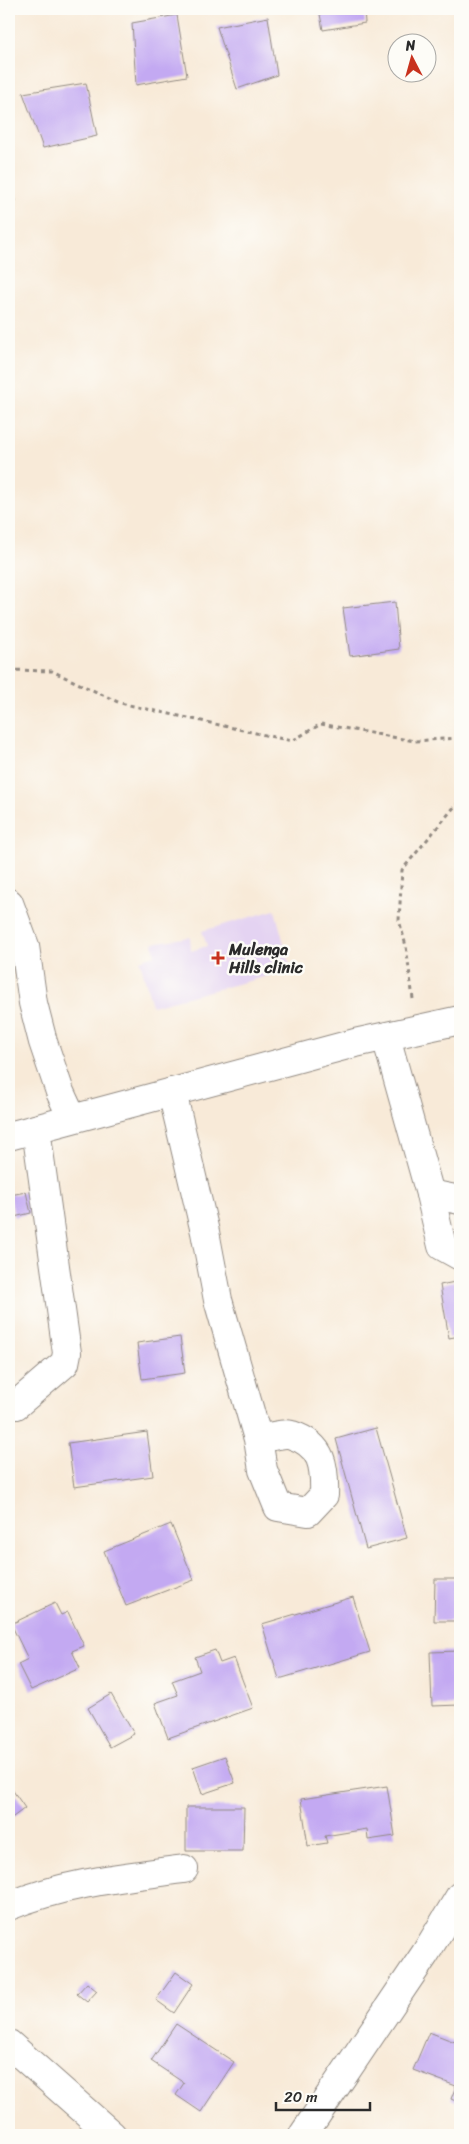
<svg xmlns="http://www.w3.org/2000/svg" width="469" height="2144" font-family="Sriracha,sans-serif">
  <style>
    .built { fill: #e4d3f2 }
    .building { fill: #c3a9f2 }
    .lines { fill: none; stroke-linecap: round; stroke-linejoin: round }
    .minor-casing { stroke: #928a82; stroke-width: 30 }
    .path { stroke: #928a82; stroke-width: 3; stroke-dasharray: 4 4; stroke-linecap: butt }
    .minor { stroke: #fff; stroke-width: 28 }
    .poi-dot { fill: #c8321e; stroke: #fdfcf7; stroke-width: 2 }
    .labels { text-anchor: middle; stroke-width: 5; stroke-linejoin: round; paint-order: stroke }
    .poi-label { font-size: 16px; font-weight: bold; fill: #2b2b2b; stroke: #fdfcf7; text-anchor: start }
  </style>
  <rect width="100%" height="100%" fill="#fdfcf7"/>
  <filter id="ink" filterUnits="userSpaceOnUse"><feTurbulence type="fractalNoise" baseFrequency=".02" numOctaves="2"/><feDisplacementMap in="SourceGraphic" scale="10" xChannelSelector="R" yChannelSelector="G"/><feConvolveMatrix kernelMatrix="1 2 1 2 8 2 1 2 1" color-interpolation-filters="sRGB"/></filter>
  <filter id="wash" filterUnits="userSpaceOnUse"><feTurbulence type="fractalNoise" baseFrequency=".0096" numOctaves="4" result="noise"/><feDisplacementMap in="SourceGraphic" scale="20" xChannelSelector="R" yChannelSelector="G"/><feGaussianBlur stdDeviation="1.12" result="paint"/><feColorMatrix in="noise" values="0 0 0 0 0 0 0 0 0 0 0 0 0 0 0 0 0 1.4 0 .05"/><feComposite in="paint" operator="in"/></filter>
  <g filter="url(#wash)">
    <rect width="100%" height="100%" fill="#f8ead8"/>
    <path class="built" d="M275 910 291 970 152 1006 140 960 155 955 153 943 190 937 191 951 207 946 202 931Z"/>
    <g id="blocks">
      <g class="building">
        <path d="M319 9H364L365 23 323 30Z"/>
        <path d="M412 9H429L414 14Z"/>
        <path d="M177 15 187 76 136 85 132 23Z"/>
        <path d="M268 17 277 75 237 89 217 27Z"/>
        <path d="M86 83 97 136 43 148 23 93Z"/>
        <path d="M9 172 16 201 9 202Z"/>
        <path d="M395 602 399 649 350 656 343 608Z"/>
        <path d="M26 1192 31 1213 14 1217 10 1195Z"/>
        <path d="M460 1281V1336L449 1338 440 1285Z"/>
        <path d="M180 1337 185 1373 142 1379 137 1343Z"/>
        <path d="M376 1428 407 1538 366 1549 336 1439Z"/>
        <path d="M147 1432 153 1476 74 1487 68 1443Z"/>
        <path d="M171 1524 194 1580 126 1606 104 1551Z"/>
        <path d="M435 1579H460V1621H434Z"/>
        <path d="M353 1597 370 1652 279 1679 262 1624Z"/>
        <path d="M55 1603 61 1615 68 1612 84 1646 72 1651 80 1668 31 1690 18 1664 28 1659 11 1624Z"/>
        <path d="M215 1650 220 1663 234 1658 253 1708 168 1738 155 1703 178 1695 172 1681 200 1671 195 1657Z"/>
        <path d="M460 1651V1705L432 1706 430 1652Z"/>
        <path d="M111 1694 134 1734 110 1747 88 1708Z"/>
        <path d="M225 1756 235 1783 202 1794 193 1767Z"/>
        <path d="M9 1785 25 1808 9 1820Z"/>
        <path d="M387 1786 395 1836 368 1840 367 1829 325 1836 327 1843 308 1846 301 1799Z"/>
        <path d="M186 1807H244L243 1851H186Z"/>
        <path d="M176 1972 193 1984 174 2013 156 2000Z"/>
        <path d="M87 1983 97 1991 87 2002 77 1994Z"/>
        <path d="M176 2024 234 2062 201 2112 176 2095 184 2083 151 2061Z"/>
        <path d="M429 2032 460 2044V2103L451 2099 456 2086 413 2070Z"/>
      </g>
    </g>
  </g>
  <g filter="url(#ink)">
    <use href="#blocks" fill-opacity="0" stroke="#928a82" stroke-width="1"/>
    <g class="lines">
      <g class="minor-casing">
        <g id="minor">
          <path d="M9 903 25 946 33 1003 43 1042 60 1092 72 1118"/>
          <path d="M386 1037 430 1194 442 1246 460 1256"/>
          <path d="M172 1092 205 1232 218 1300 258 1439 263 1470 278 1507 308 1512 324 1495C325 1467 323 1445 292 1435 284 1432 267 1438 258 1439"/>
          <path d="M9 1136 355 1043 460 1020"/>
          <path d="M430 1194 460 1200"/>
          <path d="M16 1405 65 1363 67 1353 36 1129"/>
          <path d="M9 1906C64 1883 125 1877 184 1869"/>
          <path d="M9 2044 112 2135"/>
          <path d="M303 2135 425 1954 460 1896"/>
        </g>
      </g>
      <g class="path">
        <path d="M9 670 52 671 120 703 292 741 321 724 414 741 460 738"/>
        <path d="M413 999 406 946 399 920 402 870 460 800"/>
      </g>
      <use href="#minor" class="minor"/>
    </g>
  </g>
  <path class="poi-dot" d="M215.5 950.5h5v5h5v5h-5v5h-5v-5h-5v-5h5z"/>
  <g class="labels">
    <g class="poi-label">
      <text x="229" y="955">Mulenga<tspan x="229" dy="18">Hills clinic</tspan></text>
    </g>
  </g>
  <rect width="469" height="2144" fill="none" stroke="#fdfcf7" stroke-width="30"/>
  <g transform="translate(412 58) rotate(354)"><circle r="24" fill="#fdfcf7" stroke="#a9a8a5"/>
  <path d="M0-4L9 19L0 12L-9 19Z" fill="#c8321e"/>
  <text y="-8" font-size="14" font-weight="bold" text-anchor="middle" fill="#2b2b2b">N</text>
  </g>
  <path d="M276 2102v8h94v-8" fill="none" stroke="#2b2b2b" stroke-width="2.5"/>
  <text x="284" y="2102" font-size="15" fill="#2b2b2b" stroke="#fdfcf7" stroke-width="4" paint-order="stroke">20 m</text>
</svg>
